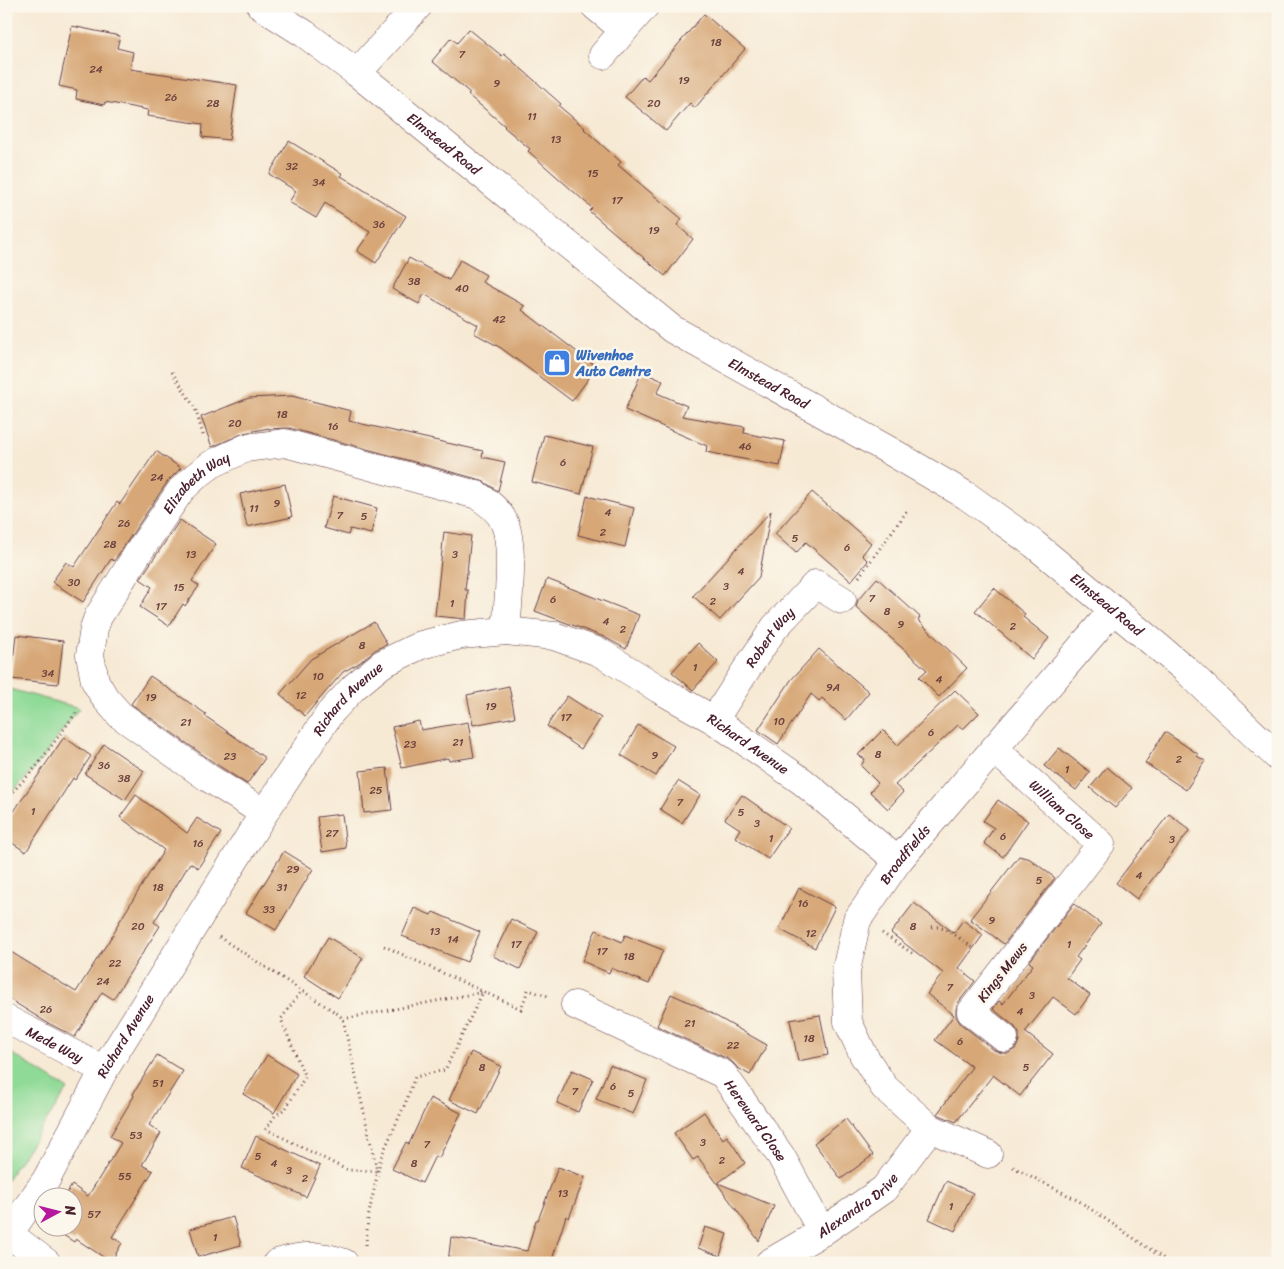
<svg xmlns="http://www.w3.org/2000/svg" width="1284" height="1269" font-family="Sriracha,sans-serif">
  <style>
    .green { fill: #8fda96; stroke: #6c7c60 }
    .building { fill: #d7a777 }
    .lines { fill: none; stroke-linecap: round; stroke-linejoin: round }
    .minor-casing { stroke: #643d44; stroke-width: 29 }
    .path { stroke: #643d44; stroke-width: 3; stroke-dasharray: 1 4; stroke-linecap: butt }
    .minor { stroke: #fff; stroke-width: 28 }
    .labels { text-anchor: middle; stroke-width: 5; stroke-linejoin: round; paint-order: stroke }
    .number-label { font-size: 11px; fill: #6d413e }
    .street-label { font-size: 14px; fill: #4a1f2b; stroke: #fbf7ec }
    .shop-label { font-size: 14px; font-weight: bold; fill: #366cbe; stroke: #fbf7ec; text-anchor: start }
  </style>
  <rect width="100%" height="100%" fill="#fbf7ec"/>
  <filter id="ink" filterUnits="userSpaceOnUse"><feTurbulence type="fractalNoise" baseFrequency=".02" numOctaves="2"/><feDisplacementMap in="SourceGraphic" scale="10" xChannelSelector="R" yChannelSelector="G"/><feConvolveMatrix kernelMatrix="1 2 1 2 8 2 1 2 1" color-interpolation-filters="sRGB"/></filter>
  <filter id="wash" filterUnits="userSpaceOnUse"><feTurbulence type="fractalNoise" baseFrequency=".0096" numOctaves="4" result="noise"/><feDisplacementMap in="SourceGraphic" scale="20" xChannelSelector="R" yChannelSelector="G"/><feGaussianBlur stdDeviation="1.12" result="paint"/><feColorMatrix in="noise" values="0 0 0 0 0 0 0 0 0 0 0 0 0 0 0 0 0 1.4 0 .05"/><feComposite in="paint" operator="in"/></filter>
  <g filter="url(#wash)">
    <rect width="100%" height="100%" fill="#f7ead5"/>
    <g class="green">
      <path d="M6 688 79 708 36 767 6 799Z"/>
      <path d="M6 1050 68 1089 6 1181Z"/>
    </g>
    <g id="blocks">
      <g class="building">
        <path d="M704 14 745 49 695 108 690 103 666 131 625 97 643 76 648 80Z"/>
        <path d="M72 26 120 36 117 48 133 52 130 69 237 85 229 140 202 137 203 124 147 116 148 110 105 102 104 105 76 99 77 90 59 86Z"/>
        <path d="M469 29 502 56 504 54 525 72 561 104 559 106 585 128 584 129 621 162 618 165 682 219 677 225 693 239 665 276 589 211 592 208 528 151 530 149 504 127 505 126 468 95 470 93 432 61 451 38 457 43Z"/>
        <path d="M289 141 343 174 341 176 406 216 376 263 357 251 370 232 325 203 316 218 289 202 296 191 269 174Z"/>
        <path d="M409 258 449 280 460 260 486 275 482 282 525 306 522 310 597 367 572 401 501 348 474 333 478 325 424 294 419 304 392 289Z"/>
        <path d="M642 372 663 381 657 393 687 406 682 416 745 427 744 433 785 441 780 466 706 452 707 446 625 410Z"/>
        <path d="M292 396 351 411 349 421 483 451 482 457 505 462 498 491 481 480 289 428 269 429V428L244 433 212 447 201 417 249 398Z"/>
        <path d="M544 435 593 447 581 494 532 482Z"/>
        <path d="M156 451 181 468 168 481 114 561 111 559 83 602 52 582 66 562 74 567 117 502 120 504Z"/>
        <path d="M285 484 292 517 247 527 240 494Z"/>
        <path d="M812 492 871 543 862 555 868 561 851 581 806 542 796 553 775 534Z"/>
        <path d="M333 496 377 508 371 534 350 529 348 535 324 528Z"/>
        <path d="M587 496 634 508 625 547 578 535Z"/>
        <path d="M771 511 759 577 720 620 693 596Z"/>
        <path d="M180 520 216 544 192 581 199 586 185 606 183 604 169 626 140 607 152 587 140 579Z"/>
        <path d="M444 532 471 536 465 590H468L466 619 435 616Z"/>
        <path d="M877 578 920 617 918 620 967 668 939 697 919 677 927 670 856 607 858 600Z"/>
        <path d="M547 579 639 615 626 649 604 637 535 611Z"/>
        <path d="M994 588 1025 614 1023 617 1049 638 1032 659 975 611Z"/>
        <path d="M374 622 387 644 375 650 359 663 343 672 305 716 280 694 311 659Z"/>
        <path d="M16 635 63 641 58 684 11 679Z"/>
        <path d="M698 643 718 662 693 690 672 672Z"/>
        <path d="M819 649 869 692 846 720 822 698 819 701 811 694 778 744 758 730 791 680Z"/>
        <path d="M150 676 206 714 205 716 265 758 247 784 216 764 131 704Z"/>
        <path d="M509 686 515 717 473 725 467 695Z"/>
        <path d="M955 690 979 713 963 729 958 725 895 785 903 792 888 809 870 792 878 783 861 766 865 759 858 755 883 730 898 745Z"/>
        <path d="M567 696 601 718 581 749 547 726Z"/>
        <path d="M419 721 421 730 468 722 474 757 449 761 448 758 402 768 392 727Z"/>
        <path d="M638 725 674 746 656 776 621 755Z"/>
        <path d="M1165 732 1198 754 1197 756 1205 761 1186 790 1145 763Z"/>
        <path d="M64 737 91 756 75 780 73 778 26 852 6 839V823Z"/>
        <path d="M104 744 144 771 125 800 85 774Z"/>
        <path d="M1059 748 1090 772 1076 790 1044 766Z"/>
        <path d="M1107 767 1132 788 1115 808 1090 788Z"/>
        <path d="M387 768 392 810 364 813 360 771Z"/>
        <path d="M678 781 700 795 682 823 660 809Z"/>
        <path d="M136 795 187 833 197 818 221 833 198 868 190 863 154 922 160 926 113 999 102 992 75 1037 46 1022 6 997V949L76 992 117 928 116 927 164 850 120 817Z"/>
        <path d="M742 795 789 828 768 859 735 837 740 829 725 819Z"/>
        <path d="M998 800 1028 821 1003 857 984 843 994 828 983 821Z"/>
        <path d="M342 814 346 848 322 852 317 817Z"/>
        <path d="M1169 814 1190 830 1137 899 1116 883Z"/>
        <path d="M284 851 313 869 276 930 246 913Z"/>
        <path d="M1019 856 1030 859 1055 878 1004 944 970 919Z"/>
        <path d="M799 888 835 907 815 948 779 929Z"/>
        <path d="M914 903 954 933 963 920 983 935 959 968 975 981 958 1003 956 1009V1017L961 1024 994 1050 1002 1053H1009L1016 1048 1019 1041V1033L1014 1026 993 1009 999 1001 1003 1004 1033 965 1029 962 1074 904 1101 924 1076 957 1080 960 1067 978 1090 995 1076 1014 1053 997 1025 1032 1053 1054 1020 1096 993 1075 956 1122 937 1114 972 1067 935 1040 954 1015 927 994 943 973 891 933Z"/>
        <path d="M414 908 431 915 433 912 480 932 467 962 402 936Z"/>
        <path d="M511 919 538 932 520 969 493 956Z"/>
        <path d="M596 930 622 942 625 935 663 950 649 984 611 968 609 973 582 961Z"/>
        <path d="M328 937 363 958 338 998 304 976Z"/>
        <path d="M671 994 698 1006 767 1045 750 1075 738 1068 730 1060 657 1026Z"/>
        <path d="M820 1015 828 1055 798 1061 790 1020Z"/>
        <path d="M471 1052 501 1066 478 1114 449 1100Z"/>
        <path d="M157 1055 183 1071 149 1125 161 1133 142 1165 153 1171 112 1237 122 1243 111 1262 76 1239 74 1242 49 1226H72V1196H65L72 1185 88 1196 121 1143 110 1136 134 1096 133 1094Z"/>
        <path d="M267 1055 297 1074 274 1113 243 1094Z"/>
        <path d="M610 1065 647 1080 633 1114 596 1099Z"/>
        <path d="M572 1070 593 1079 578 1112 557 1103Z"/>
        <path d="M430 1098 461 1113 439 1158 435 1156 422 1183 392 1169 406 1142 409 1144Z"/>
        <path d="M704 1112 723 1139 727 1136 745 1163 718 1183 774 1206 759 1241 698 1157 693 1160 674 1133Z"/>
        <path d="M846 1119 873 1155 841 1179 814 1143Z"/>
        <path d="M256 1136 320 1166 306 1197 242 1168Z"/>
        <path d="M558 1167 585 1177 569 1218 566 1216 551 1263H448L451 1237 527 1251 536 1220H538Z"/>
        <path d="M946 1181 973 1193 955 1231 929 1219Z"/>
        <path d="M233 1217 241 1245 198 1257 190 1229Z"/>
        <path d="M705 1227 727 1234 720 1256 698 1248Z"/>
      </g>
    </g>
  </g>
  <g filter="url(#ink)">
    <use href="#blocks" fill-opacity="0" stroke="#643d44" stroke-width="1"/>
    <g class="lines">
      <g class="minor-casing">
        <g id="minor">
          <path id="s1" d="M261 6 305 34 357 73 672 329 890 451 967 496 1034 544 1185 669 1278 757"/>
          <path d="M595 6 624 30 645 6"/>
          <path d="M603 55 624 30"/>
          <path d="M357 73 418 6"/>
          <path id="s2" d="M714 720 746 670 775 627 816 584 842 600"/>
          <path id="s3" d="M994 749 1101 844 971 1012 1004 1038"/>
          <path id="s4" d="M264 813 207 777 120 715 105 698 95 681 90 655 94 628 98 617 138 553 181 490 196 476 212 464 246 448 285 443 477 495C487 502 499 510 504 522 515 546 508 603 506 631"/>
          <path id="s5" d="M575 1005 723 1074 781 1156 822 1232"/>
          <path id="s6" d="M6 1019 104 1070"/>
          <path id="s7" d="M988 1154 930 1128 884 1087 864 1056 848 1022 846 971 857 920 898 861 1113 610"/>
          <path d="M9 1234 47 1263"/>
          <path id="s8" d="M6 1238 46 1180 104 1070 264 813 330 713 354 687 382 664 421 645 461 635 506 631 554 636 599 652 659 689 714 720 802 781 898 861"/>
          <path d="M277 1263C302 1255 319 1254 344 1263"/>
          <path id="s9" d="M769 1263 822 1232 884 1189 930 1128"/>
        </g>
      </g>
      <g class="path">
        <path d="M172 372 195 408 204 438"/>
        <path d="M859 577 907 511"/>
        <path d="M6 799 36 767 78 710"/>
        <path d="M932 927C945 925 962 940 973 948"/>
        <path d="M882 933 912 953"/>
        <path d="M219 937 338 1014 343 1019 377 1171 347 1170 266 1129 275 1116 286 1108 305 1077 281 1019 302 990"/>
        <path d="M384 946 521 1009 528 990 548 996"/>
        <path d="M343 1019 483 992"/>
        <path d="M1013 1167 1079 1201 1170 1263"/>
        <path d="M366 1245 368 1218 381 1157 405 1104 415 1077 445 1070 483 992"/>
      </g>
      <use href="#minor" class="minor"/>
    </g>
  </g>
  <defs>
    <g id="shop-square" transform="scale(1.4375)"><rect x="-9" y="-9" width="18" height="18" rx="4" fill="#3f7fe0" stroke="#fbf7ec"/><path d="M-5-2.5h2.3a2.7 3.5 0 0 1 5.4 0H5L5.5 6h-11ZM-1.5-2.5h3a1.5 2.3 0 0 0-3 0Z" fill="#fff"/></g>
  </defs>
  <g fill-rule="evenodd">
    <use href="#shop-square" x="557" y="363"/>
  </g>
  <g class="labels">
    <g class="number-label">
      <text x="716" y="46">18</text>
      <text x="462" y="58">7</text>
      <text x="96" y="73">24</text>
      <text x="684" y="84">19</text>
      <text x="497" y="87">9</text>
      <text x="171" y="101">26</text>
      <text x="213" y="107">28</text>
      <text x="654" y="107">20</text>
      <text x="532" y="120">11</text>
      <text x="556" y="143">13</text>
      <text x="292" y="170">32</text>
      <text x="593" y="177">15</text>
      <text x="319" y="186">34</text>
      <text x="617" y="204">17</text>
      <text x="379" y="228">36</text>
      <text x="654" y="234">19</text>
      <text x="414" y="285">38</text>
      <text x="462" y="292">40</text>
      <text x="499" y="323">42</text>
      <text x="282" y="418">18</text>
      <text x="235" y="427">20</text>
      <text x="333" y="430">16</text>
      <text x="745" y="450">46</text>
      <text x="563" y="466">6</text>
      <text x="157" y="481">24</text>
      <text x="277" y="507">9</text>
      <text x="254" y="512">11</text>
      <text x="608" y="516">4</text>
      <text x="340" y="519">7</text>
      <text x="364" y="520">5</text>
      <text x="124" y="527">26</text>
      <text x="603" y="536">2</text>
      <text x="795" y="542">5</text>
      <text x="110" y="548">28</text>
      <text x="847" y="551">6</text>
      <text x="191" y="558">13</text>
      <text x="455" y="558">3</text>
      <text x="741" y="575">4</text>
      <text x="74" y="586">30</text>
      <text x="726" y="590">3</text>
      <text x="179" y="591">15</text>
      <text x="872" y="602">7</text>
      <text x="553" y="603">6</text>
      <text x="713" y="605">2</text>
      <text x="452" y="607">1</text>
      <text x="161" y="610">17</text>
      <text x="887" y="615">8</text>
      <text x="606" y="625">4</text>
      <text x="901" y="628">9</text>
      <text x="1013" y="630">2</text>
      <text x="623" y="633">2</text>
      <text x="362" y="649">8</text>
      <text x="695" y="671">1</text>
      <text x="48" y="677">34</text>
      <text x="318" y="680">10</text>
      <text x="939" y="683">4</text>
      <text x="833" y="691">9A</text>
      <text x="301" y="699">12</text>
      <text x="151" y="701">19</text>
      <text x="491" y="710">19</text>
      <text x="566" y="721">17</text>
      <text x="779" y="725">10</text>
      <text x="186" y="726">21</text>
      <text x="931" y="736">6</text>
      <text x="458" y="746">21</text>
      <text x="410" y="748">23</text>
      <text x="878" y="758">8</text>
      <text x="655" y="759">9</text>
      <text x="230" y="760">23</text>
      <text x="1179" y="763">2</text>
      <text x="104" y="769">36</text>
      <text x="1067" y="773">1</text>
      <text x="124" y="782">38</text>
      <text x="376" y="794">25</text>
      <text x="680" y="806">7</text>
      <text x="33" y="815">1</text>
      <text x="741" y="816">5</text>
      <text x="757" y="827">3</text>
      <text x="332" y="837">27</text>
      <text x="1003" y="840">6</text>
      <text x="771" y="842">1</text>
      <text x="1172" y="843">3</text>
      <text x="198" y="847">16</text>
      <text x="293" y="873">29</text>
      <text x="1139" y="879">4</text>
      <text x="1039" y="884">5</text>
      <text x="158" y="891">18</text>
      <text x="282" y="891">31</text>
      <text x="803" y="907">16</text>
      <text x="269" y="913">33</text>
      <text x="992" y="924">9</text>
      <text x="138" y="930">20</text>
      <text x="913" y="930">8</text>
      <text x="435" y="935">13</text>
      <text x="811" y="937">12</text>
      <text x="453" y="943">14</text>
      <text x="516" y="948">17</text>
      <text x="1069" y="948">1</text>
      <text x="602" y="955">17</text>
      <text x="629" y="960">18</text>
      <text x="115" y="967">22</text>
      <text x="103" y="985">24</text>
      <text x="950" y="991">7</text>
      <text x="1032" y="999">3</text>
      <text x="46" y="1013">26</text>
      <text x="1020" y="1015">4</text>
      <text x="690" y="1027">21</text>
      <text x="809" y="1042">18</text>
      <text x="960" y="1045">6</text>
      <text x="733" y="1049">22</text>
      <text x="482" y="1071">8</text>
      <text x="1026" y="1071">5</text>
      <text x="158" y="1087">51</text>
      <text x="613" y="1090">6</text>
      <text x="575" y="1095">7</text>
      <text x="631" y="1097">5</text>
      <text x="136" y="1139">53</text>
      <text x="703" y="1146">3</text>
      <text x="427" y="1148">7</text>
      <text x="258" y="1160">5</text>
      <text x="722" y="1164">2</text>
      <text x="274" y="1167">4</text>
      <text x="414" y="1167">8</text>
      <text x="289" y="1174">3</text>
      <text x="125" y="1180">55</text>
      <text x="305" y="1182">2</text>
      <text x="563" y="1197">13</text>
      <text x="951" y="1210">1</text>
      <text x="94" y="1218">57</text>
      <text x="215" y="1241">1</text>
    </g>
    <g class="street-label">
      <text dy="5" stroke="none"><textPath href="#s1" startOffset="229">Elmstead Road</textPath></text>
      <text dy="5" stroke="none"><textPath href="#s1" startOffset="634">Elmstead Road</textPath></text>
      <text dy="5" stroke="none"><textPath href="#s4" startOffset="450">Elizabeth Way</textPath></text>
      <text dy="5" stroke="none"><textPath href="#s1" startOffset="1039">Elmstead Road</textPath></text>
      <text dy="5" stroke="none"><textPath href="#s2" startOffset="100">Robert Way</textPath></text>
      <text dy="5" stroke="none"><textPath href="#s8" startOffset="640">Richard Avenue</textPath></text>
      <text dy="5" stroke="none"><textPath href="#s8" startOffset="1090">Richard Avenue</textPath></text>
      <text dy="5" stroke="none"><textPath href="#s3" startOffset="91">William Close</textPath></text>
      <text dy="5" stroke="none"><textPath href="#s7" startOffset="384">Broadfields</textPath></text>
      <text transform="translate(1002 972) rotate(-52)" y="5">Kings Mews</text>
      <text dy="5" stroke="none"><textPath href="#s8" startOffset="235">Richard Avenue</textPath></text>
      <text dy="5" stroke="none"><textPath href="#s6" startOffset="55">Mede Way</textPath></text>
      <text dy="5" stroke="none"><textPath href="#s5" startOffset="220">Hereward Close</textPath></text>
      <text dy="5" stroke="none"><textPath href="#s9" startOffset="106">Alexandra Drive</textPath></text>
    </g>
    <g class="shop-label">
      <text x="576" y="360">Wivenhoe<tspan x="576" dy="16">Auto Centre</tspan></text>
    </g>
  </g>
  <rect width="1284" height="1269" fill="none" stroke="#fbf7ec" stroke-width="25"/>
  <g transform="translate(58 1212) rotate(83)"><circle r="24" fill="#fbf7ec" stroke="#b4a19f"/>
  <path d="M0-4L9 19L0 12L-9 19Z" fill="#b5179e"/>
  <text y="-8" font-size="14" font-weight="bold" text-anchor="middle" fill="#4a1f2b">N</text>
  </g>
</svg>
